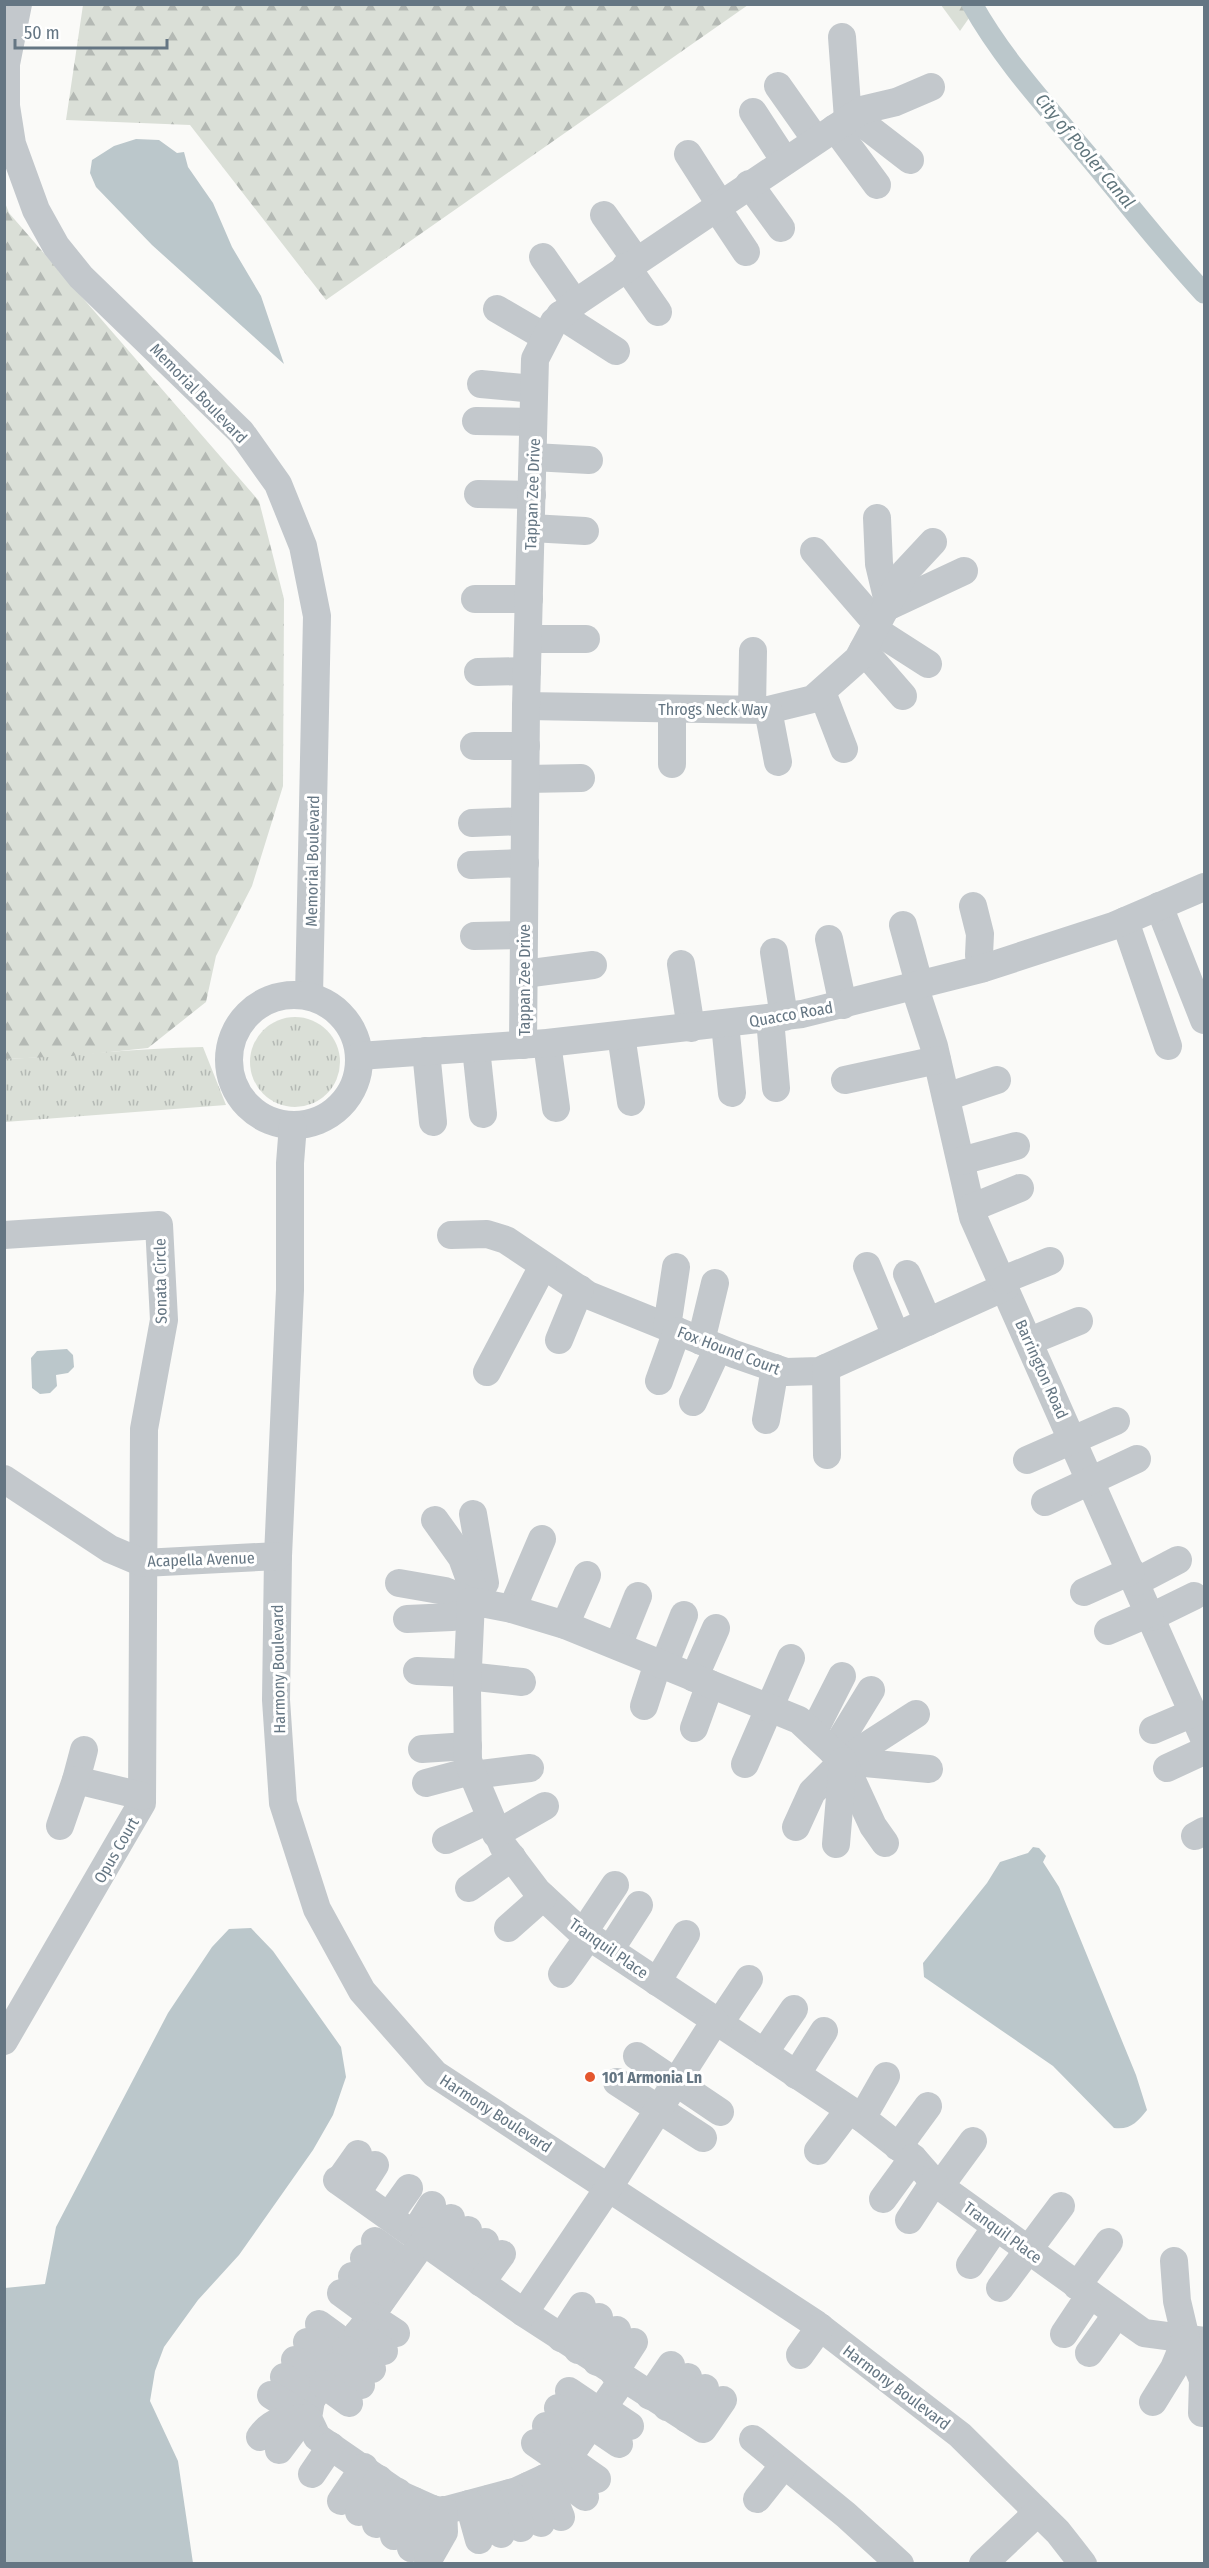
<svg xmlns="http://www.w3.org/2000/svg" width="1209" height="2568" font-family="'Fira Sans Condensed',sans-serif">
  <style>
    .grass { fill: url(#grass-tufts) }
    .forest { fill: url(#forest-firs) }
    .water { fill: #bbc7cb }
    .lines { fill: none; stroke-linecap: round; stroke-linejoin: round }
    .canal { stroke: #bbc7cb; stroke-width: 21 }
    .minor { stroke: #c3c8cc; stroke-width: 28 }
    .poi-dot { fill: #e4572e; stroke: #fff; stroke-width: 2 }
    .labels { text-anchor: middle; stroke-width: 6; stroke-linejoin: round; paint-order: stroke }
    .street-label { font-size: 16px; fill: #657683; stroke: #fff }
    .poi-label { font-size: 16px; font-weight: bold; fill: #657683; stroke: #fff; text-anchor: start }
    .water-label { font-size: 18px; font-style: italic; fill: #60757c; stroke: #fff }
  </style>
  <defs>
    <pattern id="grass-tufts" width="24" height="20" patternUnits="userSpaceOnUse" patternTransform="scale(1.5)"><rect width="24" height="20" fill="#dadfd7"/><path d="M3 7l-1-3M5 7V3M7 7l1-3M15 17l-1-3M17 17v-4M19 17l1-3" fill="none" stroke="#b4b9b4"/></pattern>
    <pattern id="forest-firs" width="22" height="20" patternUnits="userSpaceOnUse" patternTransform="scale(1.5)"><rect width="22" height="20" fill="#dadfd7"/><path d="M5 1l3.5 6h-7zM16 11l3.5 6h-7z" fill="#b4b9b4"/></pattern>
  </defs>
  <rect width="100%" height="100%" fill="#fafaf8"/>
  <g class="grass">
    <circle cx="295" cy="1062" r="45"/>
    <path d="M203 1047 226 1105 5 1122 4 1059C71 1056 137 1048 203 1047Z"/>
  </g>
  <g class="forest">
    <path d="M83 5V4L748 5 326 300 190 125 66 120Z"/>
    <path d="M941 5H978L960 31Z"/>
    <path d="M4 200 9 213 259 501 284 599 283 786 252 886 216 956 206 1002 148 1048 72 1056 5 1059Z"/>
  </g>
  <g class="water">
    <path d="M136 139 159 140 177 153 184 152 188 167 213 203 232 247 261 296 284 364 152 245 96 187 90 173 92 160 114 146Z"/>
    <path d="M67 1349 73 1355 74 1367 68 1373 56 1375 57 1386 50 1393 40 1394 32 1388 31 1358 37 1351Z"/>
    <path d="M1033 1847 1039 1848 1046 1856 1043 1862 1059 1887 1136 2075 1147 2110C1137 2122 1131 2130 1114 2128L1053 2066 924 1977 923 1963 987 1883 1000 1862 1028 1853Z"/>
    <path d="M251 1928 273 1951 341 2047 346 2077 333 2115 313 2150 239 2255 198 2300 164 2347 155 2371 150 2401 178 2461 193 2563H5V2288L45 2284 56 2227 168 2013 212 1947 229 1929Z"/>
  </g>
  <g class="lines">
    <path class="canal" d="M972 4C1003 60 1048 108 1089 157 1127 202 1163 249 1204 293"/>
    <g class="minor">
      <path d="M18 4 6 64V106L12 144 36 210 56 246 81 277 241 432 278 484 303 546 317 616 309 996"/>
      <path d="M842 37 848 119"/>
      <path d="M778 86 816 140"/>
      <path d="M753 112 785 161"/>
      <path d="M853 116 910 160"/>
      <path d="M835 128 877 185"/>
      <path d="M688 154 720 204"/>
      <path d="M749 184 781 228"/>
      <path d="M716 207 746 252"/>
      <path d="M604 215 636 260"/>
      <path d="M543 257 575 303"/>
      <path d="M626 266 658 312"/>
      <path d="M497 309 545 337"/>
      <path d="M560 315 616 351"/>
      <path d="M481 384 534 389"/>
      <path d="M476 421 533 422"/>
      <path d="M533 457 589 460"/>
      <path d="M478 494 532 495"/>
      <path d="M877 518 879 564 889 606"/>
      <path d="M531 528 585 531"/>
      <path d="M814 551 878 625"/>
      <path d="M475 599H529"/>
      <path d="M889 606 964 571"/>
      <path d="M875 630 928 664"/>
      <path d="M528 639H586"/>
      <path d="M863 650 903 696"/>
      <path d="M478 672 527 671"/>
      <path d="M822 692 844 749"/>
      <path d="M526 706 768 710 813 699 858 659 905 572 933 542"/>
      <path d="M752 709 753 651"/>
      <path d="M672 710V764"/>
      <path d="M768 710 778 762"/>
      <path d="M474 746H526"/>
      <path d="M526 779 581 778"/>
      <path d="M472 823 525 821"/>
      <path d="M471 865 525 863"/>
      <path d="M973 906 980 934 979 955 983 968"/>
      <path d="M1159 906 1204 1020"/>
      <path d="M1125 921 1168 1046"/>
      <path d="M903 925 920 987"/>
      <path d="M474 936 524 935"/>
      <path d="M829 939 843 1005"/>
      <path d="M774 952 784 1017"/>
      <path d="M681 964 691 1028"/>
      <path d="M524 974 593 965"/>
      <path d="M915 988 934 1046 973 1217 1204 1738"/>
      <circle cx="294" cy="1060" r="65"/>
      <path d="M770 1019 776 1088"/>
      <path d="M725 1024 732 1093"/>
      <path d="M621 1035 631 1102"/>
      <path d="M547 1043 556 1108"/>
      <path d="M523 1045 526 706 535 359 554 322 575 303 862 110 896 102 931 87"/>
      <path d="M476 1048 483 1114"/>
      <path d="M426 1051 433 1122"/>
      <path d="M359 1056 547 1043 802 1014 981 969 1113 926 1204 887"/>
      <path d="M845 1080 937 1060"/>
      <path d="M946 1097 997 1080"/>
      <path d="M293 1125 290 1163V1290L278 1556 276 1700 283 1803 317 1909 362 1991 435 2074 816 2324 960 2435 1058 2532 1083 2564"/>
      <path d="M961 1161 1016 1146"/>
      <path d="M971 1208 1020 1188"/>
      <path d="M4 1235 159 1225 164 1320 144 1429 142 1803 4 2041"/>
      <path d="M451 1235 487 1234 506 1240 588 1295 734 1354 786 1372 819 1371 1005 1287"/>
      <path d="M867 1266 896 1336"/>
      <path d="M907 1274 928 1322"/>
      <path d="M1003 1280 1050 1261"/>
      <path d="M667 1327 676 1267"/>
      <path d="M559 1340 580 1289"/>
      <path d="M701 1341 715 1283"/>
      <path d="M1030 1341 1079 1321"/>
      <path d="M826 1368 827 1455"/>
      <path d="M487 1372 543 1266"/>
      <path d="M659 1381 677 1331"/>
      <path d="M693 1402 718 1348"/>
      <path d="M766 1420 775 1368"/>
      <path d="M1027 1460 1116 1421"/>
      <path d="M4 1479 110 1549 143 1563 278 1556"/>
      <path d="M1045 1502 1137 1459"/>
      <path d="M473 1514 485 1583"/>
      <path d="M435 1520 462 1558 478 1602"/>
      <path d="M1136 1582 1178 1560"/>
      <path d="M399 1583 445 1591 471 1601"/>
      <path d="M1084 1592 1131 1571"/>
      <path d="M512 1609 542 1539"/>
      <path d="M1151 1617 1194 1596"/>
      <path d="M407 1619 452 1617 471 1608"/>
      <path d="M565 1625 587 1575"/>
      <path d="M1108 1631 1150 1613"/>
      <path d="M618 1646 638 1596"/>
      <path d="M664 1665 684 1615"/>
      <path d="M417 1671 468 1673"/>
      <path d="M467 1676 522 1682"/>
      <path d="M694 1678 716 1628"/>
      <path d="M644 1706 658 1663"/>
      <path d="M694 1728 710 1684"/>
      <path d="M1153 1730 1193 1713"/>
      <path d="M813 1733 842 1676"/>
      <path d="M422 1749 468 1746"/>
      <path d="M84 1750 76 1780 142 1796"/>
      <path d="M833 1752 871 1690"/>
      <path d="M843 1761 929 1769"/>
      <path d="M745 1764 791 1658"/>
      <path d="M1167 1768 1204 1751"/>
      <path d="M473 1775 530 1768"/>
      <path d="M426 1783 471 1771"/>
      <path d="M60 1826 76 1780"/>
      <path d="M796 1827 812 1792 843 1761 916 1714"/>
      <path d="M496 1834 545 1806"/>
      <path d="M1195 1836 1204 1831"/>
      <path d="M446 1840 490 1819"/>
      <path d="M885 1843 873 1826 843 1761 799 1720 565 1625 512 1609 471 1601 467 1689 468 1760 473 1775 503 1846 537 1891 578 1929 862 2118 913 2158 934 2182 1144 2333 1204 2341"/>
      <path d="M836 1844 843 1761"/>
      <path d="M469 1888 512 1857"/>
      <path d="M508 1928 543 1897"/>
      <path d="M583 1933 615 1885"/>
      <path d="M610 1950 639 1905"/>
      <path d="M562 1974 589 1936"/>
      <path d="M657 1982 686 1934"/>
      <path d="M719 2024 749 1979"/>
      <path d="M764 2053 794 2009"/>
      <path d="M637 2056 720 2112"/>
      <path d="M796 2075 824 2031"/>
      <path d="M617 2082 703 2138"/>
      <path d="M862 2118 886 2076"/>
      <path d="M898 2147 928 2106"/>
      <path d="M818 2151 848 2111"/>
      <path d="M337 2180 524 2313 703 2429 723 2400"/>
      <path d="M339 2181 358 2154"/>
      <path d="M940 2186 973 2141"/>
      <path d="M357 2193 375 2165"/>
      <path d="M883 2199 913 2158"/>
      <path d="M389 2216 409 2188"/>
      <path d="M909 2220 934 2182"/>
      <path d="M414 2234 432 2205"/>
      <path d="M375 2241 407 2264"/>
      <path d="M424 2241 311 2400 308 2418 317 2437 401 2495 439 2512 517 2491 558 2472 623 2379"/>
      <path d="M431 2246 451 2218"/>
      <path d="M364 2258 395 2281"/>
      <path d="M448 2258 468 2230"/>
      <path d="M1174 2261 1177 2301 1186 2339 1203 2380 1202 2413"/>
      <path d="M970 2265 996 2227"/>
      <path d="M465 2271 485 2242"/>
      <path d="M352 2276 383 2298"/>
      <path d="M481 2283 502 2254"/>
      <path d="M1077 2286 1109 2242"/>
      <path d="M1000 2288 1061 2206"/>
      <path d="M341 2293 371 2315"/>
      <path d="M524 2313 609 2187 715 2021"/>
      <path d="M370 2316 396 2333"/>
      <path d="M319 2324 349 2346"/>
      <path d="M358 2333 384 2351"/>
      <path d="M1064 2334 1090 2295"/>
      <path d="M561 2338 582 2306"/>
      <path d="M307 2342 337 2363"/>
      <path d="M346 2350 372 2369"/>
      <path d="M578 2350 599 2317"/>
      <path d="M1089 2353 1117 2314"/>
      <path d="M800 2355 820 2327"/>
      <path d="M295 2360 325 2380"/>
      <path d="M597 2362 617 2330"/>
      <path d="M334 2367 361 2385"/>
      <path d="M614 2373 634 2342"/>
      <path d="M284 2377 313 2397"/>
      <path d="M323 2384 349 2403"/>
      <path d="M569 2391 600 2412"/>
      <path d="M271 2395 308 2418"/>
      <path d="M650 2396 671 2365"/>
      <path d="M1153 2402 1174 2368 1186 2339"/>
      <path d="M667 2407 688 2377"/>
      <path d="M558 2408 588 2429"/>
      <path d="M603 2408 630 2426"/>
      <path d="M687 2419 705 2388"/>
      <path d="M591 2425 619 2444"/>
      <path d="M546 2426 576 2446"/>
      <path d="M260 2437C274 2418 286 2420 308 2418"/>
      <path d="M753 2439 846 2515 900 2564"/>
      <path d="M535 2443 564 2463"/>
      <path d="M279 2450 294 2430 308 2418"/>
      <path d="M567 2458 597 2479"/>
      <path d="M558 2472 563 2481 585 2497"/>
      <path d="M312 2474 331 2446"/>
      <path d="M545 2478 561 2517"/>
      <path d="M528 2486 541 2523"/>
      <path d="M510 2493 521 2528"/>
      <path d="M489 2499 501 2534"/>
      <path d="M757 2499 784 2465"/>
      <path d="M341 2501 364 2467"/>
      <path d="M469 2504 479 2540"/>
      <path d="M359 2512 379 2479"/>
      <path d="M376 2524 398 2492"/>
      <path d="M394 2536 414 2501"/>
      <path d="M411 2548 433 2509"/>
      <path d="M428 2560 444 2532 443 2510"/>
      <path d="M983 2564 1038 2512"/>
    </g>
  </g>
  <circle class="poi-dot" cx="590" cy="2077" r="6"/>
  <g class="labels">
    <g class="street-label">
      <text transform="translate(199 393) rotate(46)" y="6">Memorial Boulevard</text>
      <text transform="translate(532 494) rotate(-88)" y="6">Tappan Zee Drive</text>
      <text x="713" y="715">Throgs Neck Way</text>
      <text transform="translate(312 861) rotate(-89)" y="6">Memorial Boulevard</text>
      <text transform="translate(524 980) rotate(-90)" y="6">Tappan Zee Drive</text>
      <text transform="translate(791 1014) rotate(-10)" y="6">Quacco Road</text>
      <text transform="translate(160 1281) rotate(-91)" y="6">Sonata Circle</text>
      <text transform="translate(729 1350) rotate(21)" y="6">Fox Hound Court</text>
      <text transform="translate(1042 1369) rotate(66)" y="6">Barrington Road</text>
      <text transform="translate(201 1559) rotate(-2)" y="6">Acapella Avenue</text>
      <text transform="translate(278 1669) rotate(-91)" y="6">Harmony Boulevard</text>
      <text transform="translate(116 1850) rotate(-60)" y="6">Opus Court</text>
      <text transform="translate(609 1948) rotate(35)" y="6">Tranquil Place</text>
      <text transform="translate(496 2113) rotate(33)" y="6">Harmony Boulevard</text>
      <text transform="translate(1003 2232) rotate(36)" y="6">Tranquil Place</text>
      <text transform="translate(897 2387) rotate(37)" y="6">Harmony Boulevard</text>
    </g>
    <g class="poi-label">
      <text x="602" y="2083">101 Armonia Ln</text>
    </g>
    <g class="water-label">
      <text transform="translate(1085 151) rotate(50)" y="6">City of Pooler Canal</text>
    </g>
  </g>
  <rect width="1209" height="2568" fill="none" stroke="#657683" stroke-width="12"/>
  <path d="M15 39v9h152v-9" fill="none" stroke="#657683" stroke-width="3"/>
  <text x="24" y="39" font-size="18" fill="#657683" stroke="#ffffff" stroke-width="4.5" paint-order="stroke">50 m</text>
</svg>
